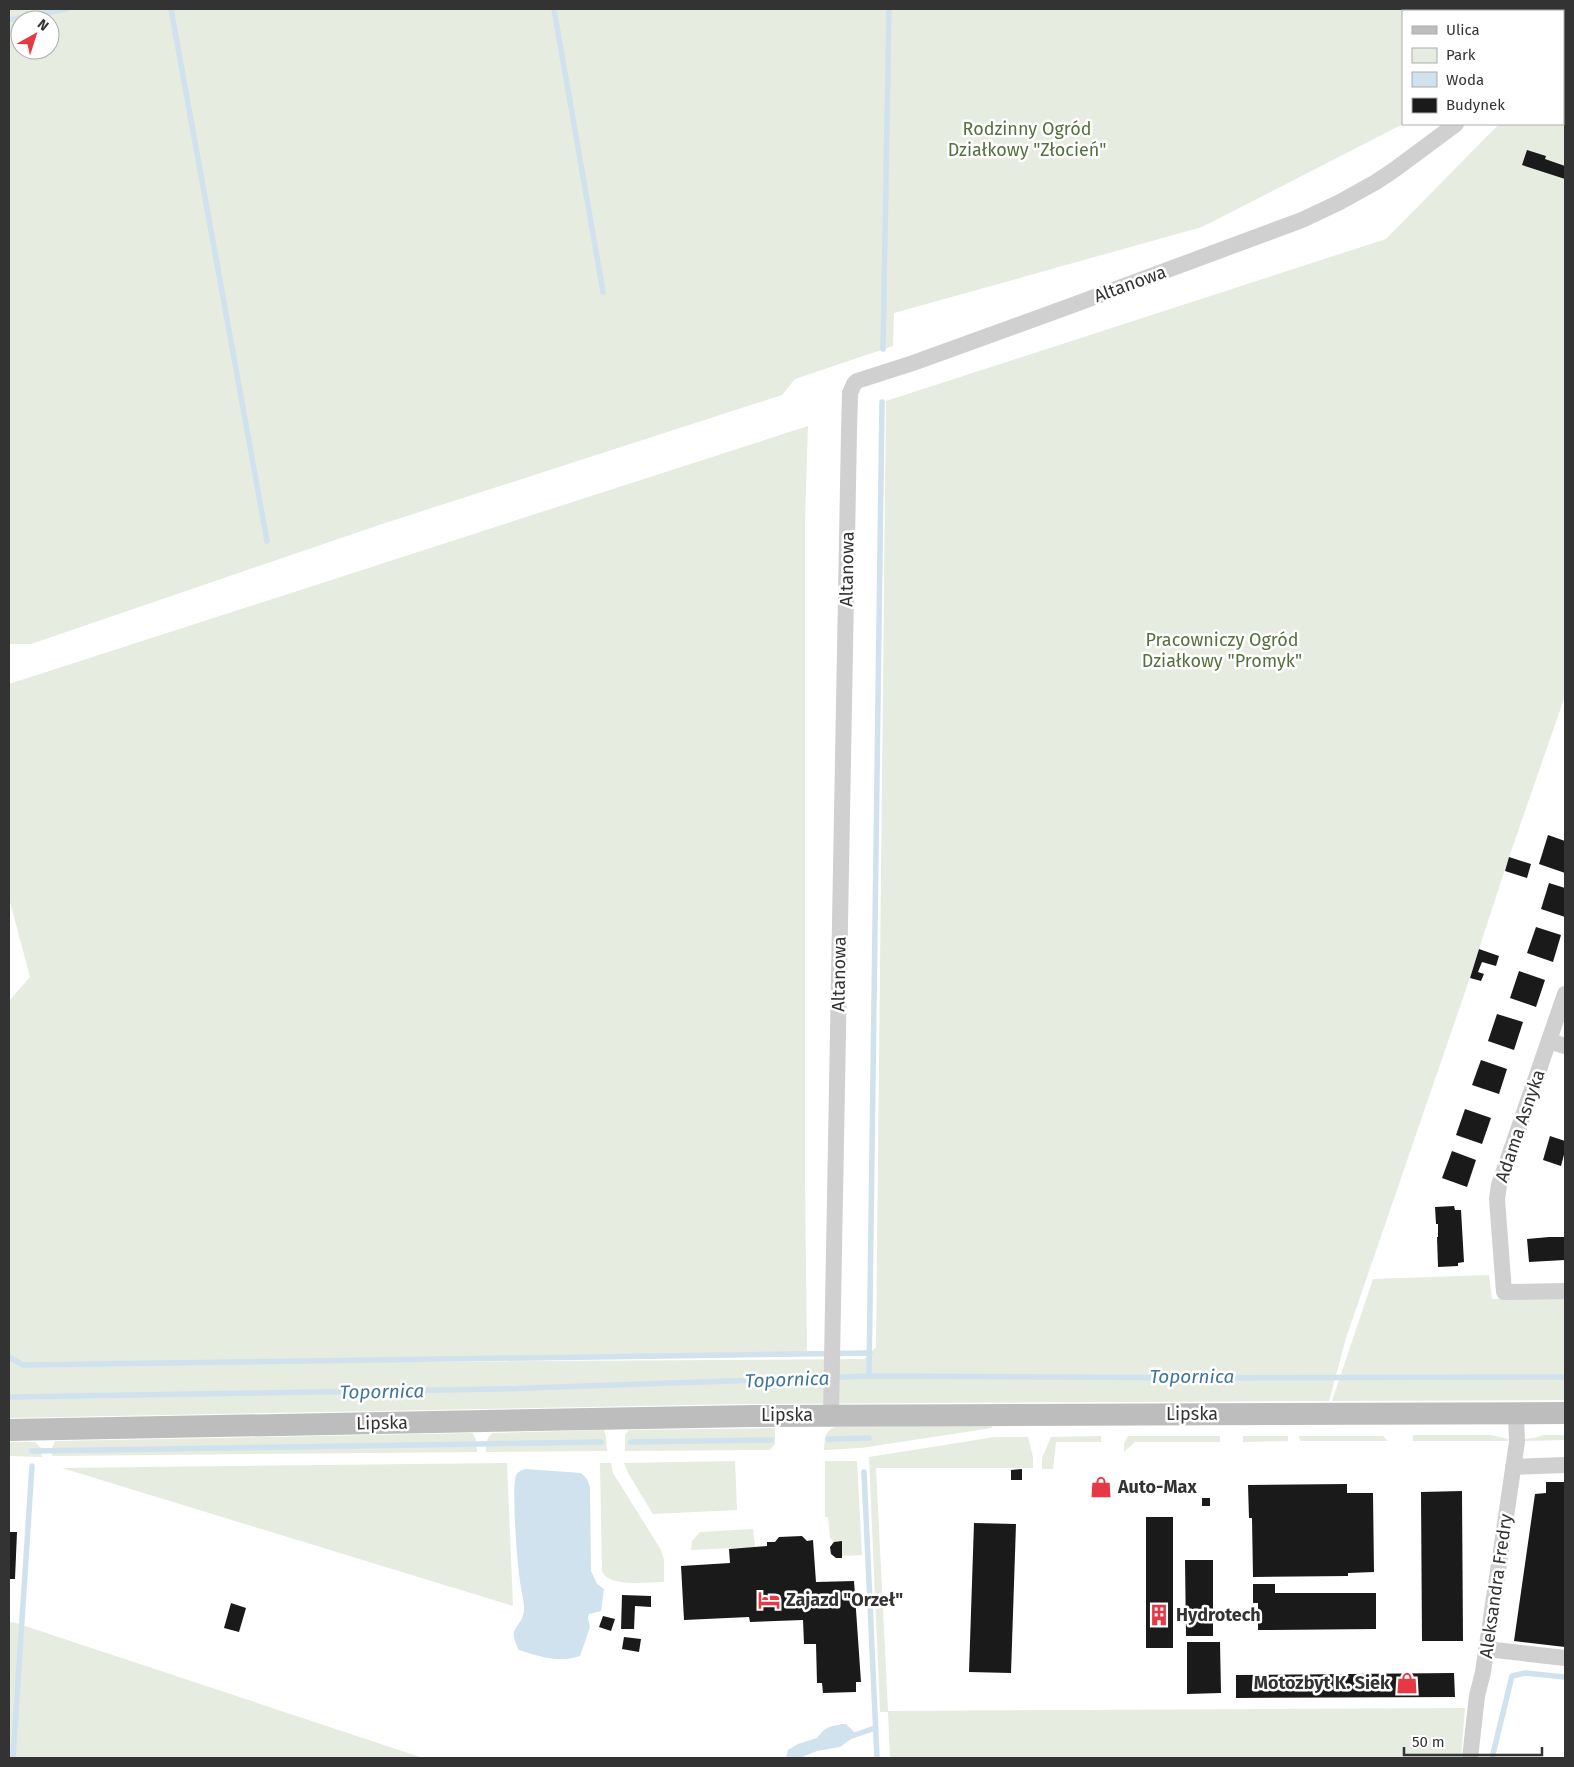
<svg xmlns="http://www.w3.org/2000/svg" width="1574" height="1767" font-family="'Fira Sans',sans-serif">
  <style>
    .green { fill: #e6ecdf; fill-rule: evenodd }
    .water { fill: #cfe2ee }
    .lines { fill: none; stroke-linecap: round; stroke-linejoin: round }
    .stream { stroke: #cfe2ee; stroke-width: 5.5 }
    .building { fill: #1a1a1a }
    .street { stroke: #d0d0d0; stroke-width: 16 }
    .secondary { stroke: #bdbdbd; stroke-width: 22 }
    .labels { text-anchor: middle; stroke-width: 5; stroke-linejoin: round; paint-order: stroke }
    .park-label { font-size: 18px; fill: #56703f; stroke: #fff }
    .street-label { font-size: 18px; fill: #333; stroke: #fff }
    .poi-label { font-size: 18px; font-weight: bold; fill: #333; stroke: #fff; text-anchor: start }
    .water-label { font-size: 19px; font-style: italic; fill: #3f7597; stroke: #fff }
  </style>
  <rect width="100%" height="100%" fill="#fff"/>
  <g class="green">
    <path d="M9 9H1523L1521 11H1403V124L1202 227 894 313 893 346 795 379 782 395 379 525 31 644H9ZM20 20H50V50H20Z"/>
    <path d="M1565 42V696L1509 857 1464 995 1346 1338 1329 1401 744 1404 9 1418V1001L30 977 9 898V684L808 426 805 521V1182L807 1352 105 1364 864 1359 876 1347 886 401 1386 239 1499 124H1563V45Z"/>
    <path d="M1489 1275 1492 1299H1565V1400L1332 1401 1373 1279Z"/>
    <path d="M991 1425 992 1428 861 1448 824 1450C825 1440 824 1431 835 1427Z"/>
    <path d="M775 1428V1444L770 1450 625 1451V1435L629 1430Z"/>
    <path d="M604 1430 606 1437 607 1451 486 1452C486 1444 486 1437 493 1433Z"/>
    <path d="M473 1433 476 1440 477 1452 52 1456V1448L55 1441Z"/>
    <path d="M1413 1435H1491L1508 1439V1441H1413Z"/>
    <path d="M1544 1435H1565V1440L1525 1441V1439L1534 1438Z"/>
    <path d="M1101 1436V1442H1056L1053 1469H1042V1458L1051 1437Z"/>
    <path d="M1128 1436H1220V1442H1135L1124 1452V1444Z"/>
    <path d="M1243 1436H1288V1441L1243 1442Z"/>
    <path d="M1299 1436H1383L1388 1441H1300Z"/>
    <path d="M995 1437H1028L1033 1457V1468H876L888 1711 1465 1708 1461 1758H890L888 1712H880L869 1457Z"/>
    <path d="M9 1442H35L41 1448 42 1457 9 1456Z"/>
    <path d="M735 1461 737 1510 653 1514 628 1473 624 1463Z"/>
    <path d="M825 1461H857L862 1555 841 1556V1542H834L830 1538 828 1517H825Z"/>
    <path d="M507 1463 513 1606 62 1468Z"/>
    <path d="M600 1463H611L613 1473 661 1550 664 1560V1582C648 1582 609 1588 602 1571Z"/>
    <path d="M753 1529 755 1547 691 1550 692 1541 700 1532Z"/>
    <path d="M9 1622 16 1623 423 1758H9Z"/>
  </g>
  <g class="water">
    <path d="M525 1469 581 1473 587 1479 590 1487 591 1571 597 1584 604 1589 601 1611 589 1614 588 1618 590 1627 580 1656C558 1663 541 1657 519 1650 506 1626 521 1630 524 1611 525 1603 522 1596 521 1588 519 1577 518 1565 517 1553 516 1540 512 1486 516 1476 517 1472 522 1470 525 1469Z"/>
    <path d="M842 1724H846L854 1732 851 1739 840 1747 817 1751 800 1758H786L788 1750 798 1744 817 1738 823 1731 829 1727Z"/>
  </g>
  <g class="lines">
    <g class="stream">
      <path d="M171 9 267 541"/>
      <path d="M554 9 603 292"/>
      <path d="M9 20 66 9"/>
      <path d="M883 349 889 9"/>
      <path d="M9 1357 23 1365 870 1353"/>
      <path d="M869 1376 882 402"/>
      <path d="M9 1397 498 1389 869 1376 1219 1378 1565 1377"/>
      <path d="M828 1439 869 1438"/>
      <path d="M631 1442 771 1440"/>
      <path d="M32 1451 601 1442"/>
      <path d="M864 1472 877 1758"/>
      <path d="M846 1738 875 1728"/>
      <path d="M13 1758 32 1466"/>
      <path d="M1492 1758 1512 1676 1525 1673 1565 1677"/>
    </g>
  </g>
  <g class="building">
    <path d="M1527 150 1546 156 1545 159 1565 166V179L1522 165Z"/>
    <path d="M1548 835 1565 841V873L1539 864Z"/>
    <path d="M1509 857 1531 864 1527 878 1505 871Z"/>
    <path d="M1549 883 1565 888V917L1541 909Z"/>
    <path d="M1536 927 1561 935 1553 962 1527 953Z"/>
    <path d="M1479 949 1499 956 1496 966 1482 962 1478 972 1484 974 1481 981 1470 978Z"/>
    <path d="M1519 971 1545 980 1536 1007 1510 998Z"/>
    <path d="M1497 1014 1523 1022 1514 1050 1488 1041Z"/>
    <path d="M1481 1060 1507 1069 1499 1094 1472 1085Z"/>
    <path d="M1465 1109 1491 1118 1482 1144 1456 1135Z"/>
    <path d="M1550 1136 1565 1141V1151L1561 1166 1543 1160Z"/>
    <path d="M1452 1151 1476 1160 1467 1187 1442 1178Z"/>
    <path d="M1454 1206 1455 1210H1461L1464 1262 1458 1263V1266L1438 1267 1437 1237H1438V1224H1436L1435 1207Z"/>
    <path d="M1549 1237H1565V1260L1529 1262 1527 1239Z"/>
    <path d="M1022 1469V1480H1011V1470Z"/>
    <path d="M1546 1482H1565V1647L1514 1641 1535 1494 1546 1493Z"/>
    <path d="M1347 1484V1493H1373L1374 1572 1348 1573V1576L1253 1577 1252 1518H1249L1248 1485Z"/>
    <path d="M1462 1491 1463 1641H1422L1421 1492Z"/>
    <rect x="1202" y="1498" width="8" height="8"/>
    <rect x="1146" y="1517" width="27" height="131"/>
    <path d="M974 1523 1016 1524 1011 1673 969 1672Z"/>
    <path d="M9 1532H17L15 1579H9Z"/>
    <path d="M802 1536 807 1541 813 1540 816 1582 854 1581 861 1682H856V1692L823 1693 822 1683H817L816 1644H804L803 1620 750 1622 749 1617 684 1620 681 1566 730 1563 729 1549 767 1546V1542H775L779 1537Z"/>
    <path d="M842 1541V1558H836L831 1554 830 1547 834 1542Z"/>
    <path d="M1185 1560H1213V1636H1186Z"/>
    <path d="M1253 1584H1275V1593H1376V1629L1258 1630V1603H1253Z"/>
    <path d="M622 1595 651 1596V1607L635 1606 634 1629H621Z"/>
    <path d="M231 1603 246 1608 239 1632 224 1628Z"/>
    <path d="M603 1616 615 1619 611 1631 599 1627Z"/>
    <path d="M624 1637 641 1639 639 1652 622 1649Z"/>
    <path d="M1187 1642H1220L1221 1693 1187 1694Z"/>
    <path d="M1454 1673 1455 1697 1236 1698V1675Z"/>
  </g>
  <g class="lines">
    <g class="street">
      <path d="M1559 11 1561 9"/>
      <path d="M1565 994 1499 1185 1497 1199 1504 1292 1565 1291"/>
      <path d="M1549 1041 1565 1046"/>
      <path d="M831 1415 849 431 850 393 854 384 857 381 913 363 1073 305 1302 220 1340 202 1376 182 1394 170 1456 124"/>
      <path d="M1513 1467 1565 1465"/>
      <path d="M1486 1649 1565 1658"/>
      <path d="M1470 1758 1477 1696 1483 1672 1517 1442 1516 1413"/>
    </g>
    <path class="secondary" d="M9 1430 753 1416 1565 1413"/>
  </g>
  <defs>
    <g id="shop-bare" transform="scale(1.725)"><path d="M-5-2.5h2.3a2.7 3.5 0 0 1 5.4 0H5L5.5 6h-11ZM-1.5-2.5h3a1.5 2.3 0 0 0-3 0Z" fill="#e63946" stroke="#fff" stroke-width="2.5" paint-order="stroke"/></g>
    <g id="hotel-bare" transform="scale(1.725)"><path d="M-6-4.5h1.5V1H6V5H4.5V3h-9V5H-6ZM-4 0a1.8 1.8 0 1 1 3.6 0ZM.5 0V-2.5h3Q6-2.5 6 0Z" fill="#e63946" stroke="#fff" stroke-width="2.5" paint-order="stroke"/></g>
    <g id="building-bare" transform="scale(1.725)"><path d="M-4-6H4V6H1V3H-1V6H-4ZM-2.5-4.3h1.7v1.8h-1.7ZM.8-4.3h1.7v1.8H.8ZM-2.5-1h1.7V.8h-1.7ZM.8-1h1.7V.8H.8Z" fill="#e63946" stroke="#fff" stroke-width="2.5" paint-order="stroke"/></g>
  </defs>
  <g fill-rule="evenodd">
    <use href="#shop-bare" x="1101" y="1487"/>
    <use href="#hotel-bare" x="769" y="1600"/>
    <use href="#building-bare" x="1159" y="1615"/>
    <use href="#shop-bare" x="1407" y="1683"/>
  </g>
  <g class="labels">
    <g class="park-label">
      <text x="1027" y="135">Rodzinny Ogród<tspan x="1027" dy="21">Działkowy "Złocień"</tspan></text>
      <text x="1222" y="646">Pracowniczy Ogród<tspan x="1222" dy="21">Działkowy "Promyk"</tspan></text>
    </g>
    <g class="street-label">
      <text transform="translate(1130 284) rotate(-20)" y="6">Altanowa</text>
      <text transform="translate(847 569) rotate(-89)" y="6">Altanowa</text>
      <text transform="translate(839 974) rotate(-89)" y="6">Altanowa</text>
      <text transform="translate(1520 1126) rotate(-71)" y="6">Adama Asnyka</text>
      <text x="1192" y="1420">Lipska</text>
      <text x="787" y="1421">Lipska</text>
      <text transform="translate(382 1423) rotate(-1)" y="6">Lipska</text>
      <text transform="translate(1496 1586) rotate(-82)" y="6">Aleksandra Fredry</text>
    </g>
    <g class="poi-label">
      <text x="1118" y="1493">Auto-Max</text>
      <text x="786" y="1606">Zajazd "Orzeł"</text>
      <text x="1176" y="1621">Hydrotech</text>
      <text x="1390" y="1689" text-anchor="end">Motozbyt K. Siek</text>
    </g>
    <g class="water-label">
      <text x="1192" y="1383">Topornica</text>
      <text transform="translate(787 1379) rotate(-2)" y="7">Topornica</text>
      <text transform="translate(382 1391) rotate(-1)" y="7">Topornica</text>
    </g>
  </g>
  <rect width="1574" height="1767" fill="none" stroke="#333333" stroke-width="20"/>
  <rect x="1402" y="10" width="162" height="115" fill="#ffffff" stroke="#adadad"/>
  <rect x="1412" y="26" width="25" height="8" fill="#bdbdbd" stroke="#adadad"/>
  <text x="1446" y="35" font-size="15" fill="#333333">Ulica</text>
  <rect x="1412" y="48" width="25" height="15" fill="#e6ecdf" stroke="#adadad"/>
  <text x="1446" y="60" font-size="15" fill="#333333">Park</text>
  <rect x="1412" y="72" width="25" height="15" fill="#cfe2ee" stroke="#adadad"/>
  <text x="1446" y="85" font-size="15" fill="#333333">Woda</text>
  <rect x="1412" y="98" width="25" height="15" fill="#1a1a1a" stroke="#adadad"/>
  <text x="1446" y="110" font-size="15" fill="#333333">Budynek</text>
  <g transform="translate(35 35) rotate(39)"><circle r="24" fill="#ffffff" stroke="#adadad"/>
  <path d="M0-4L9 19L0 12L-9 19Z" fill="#e63946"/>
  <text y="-8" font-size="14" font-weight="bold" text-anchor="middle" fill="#333333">N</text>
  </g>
  <path d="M1404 1747v8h138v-8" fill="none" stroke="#333333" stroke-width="2.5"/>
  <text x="1412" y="1747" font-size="15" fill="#333333" stroke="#ffffff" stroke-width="4" paint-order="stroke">50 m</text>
</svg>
